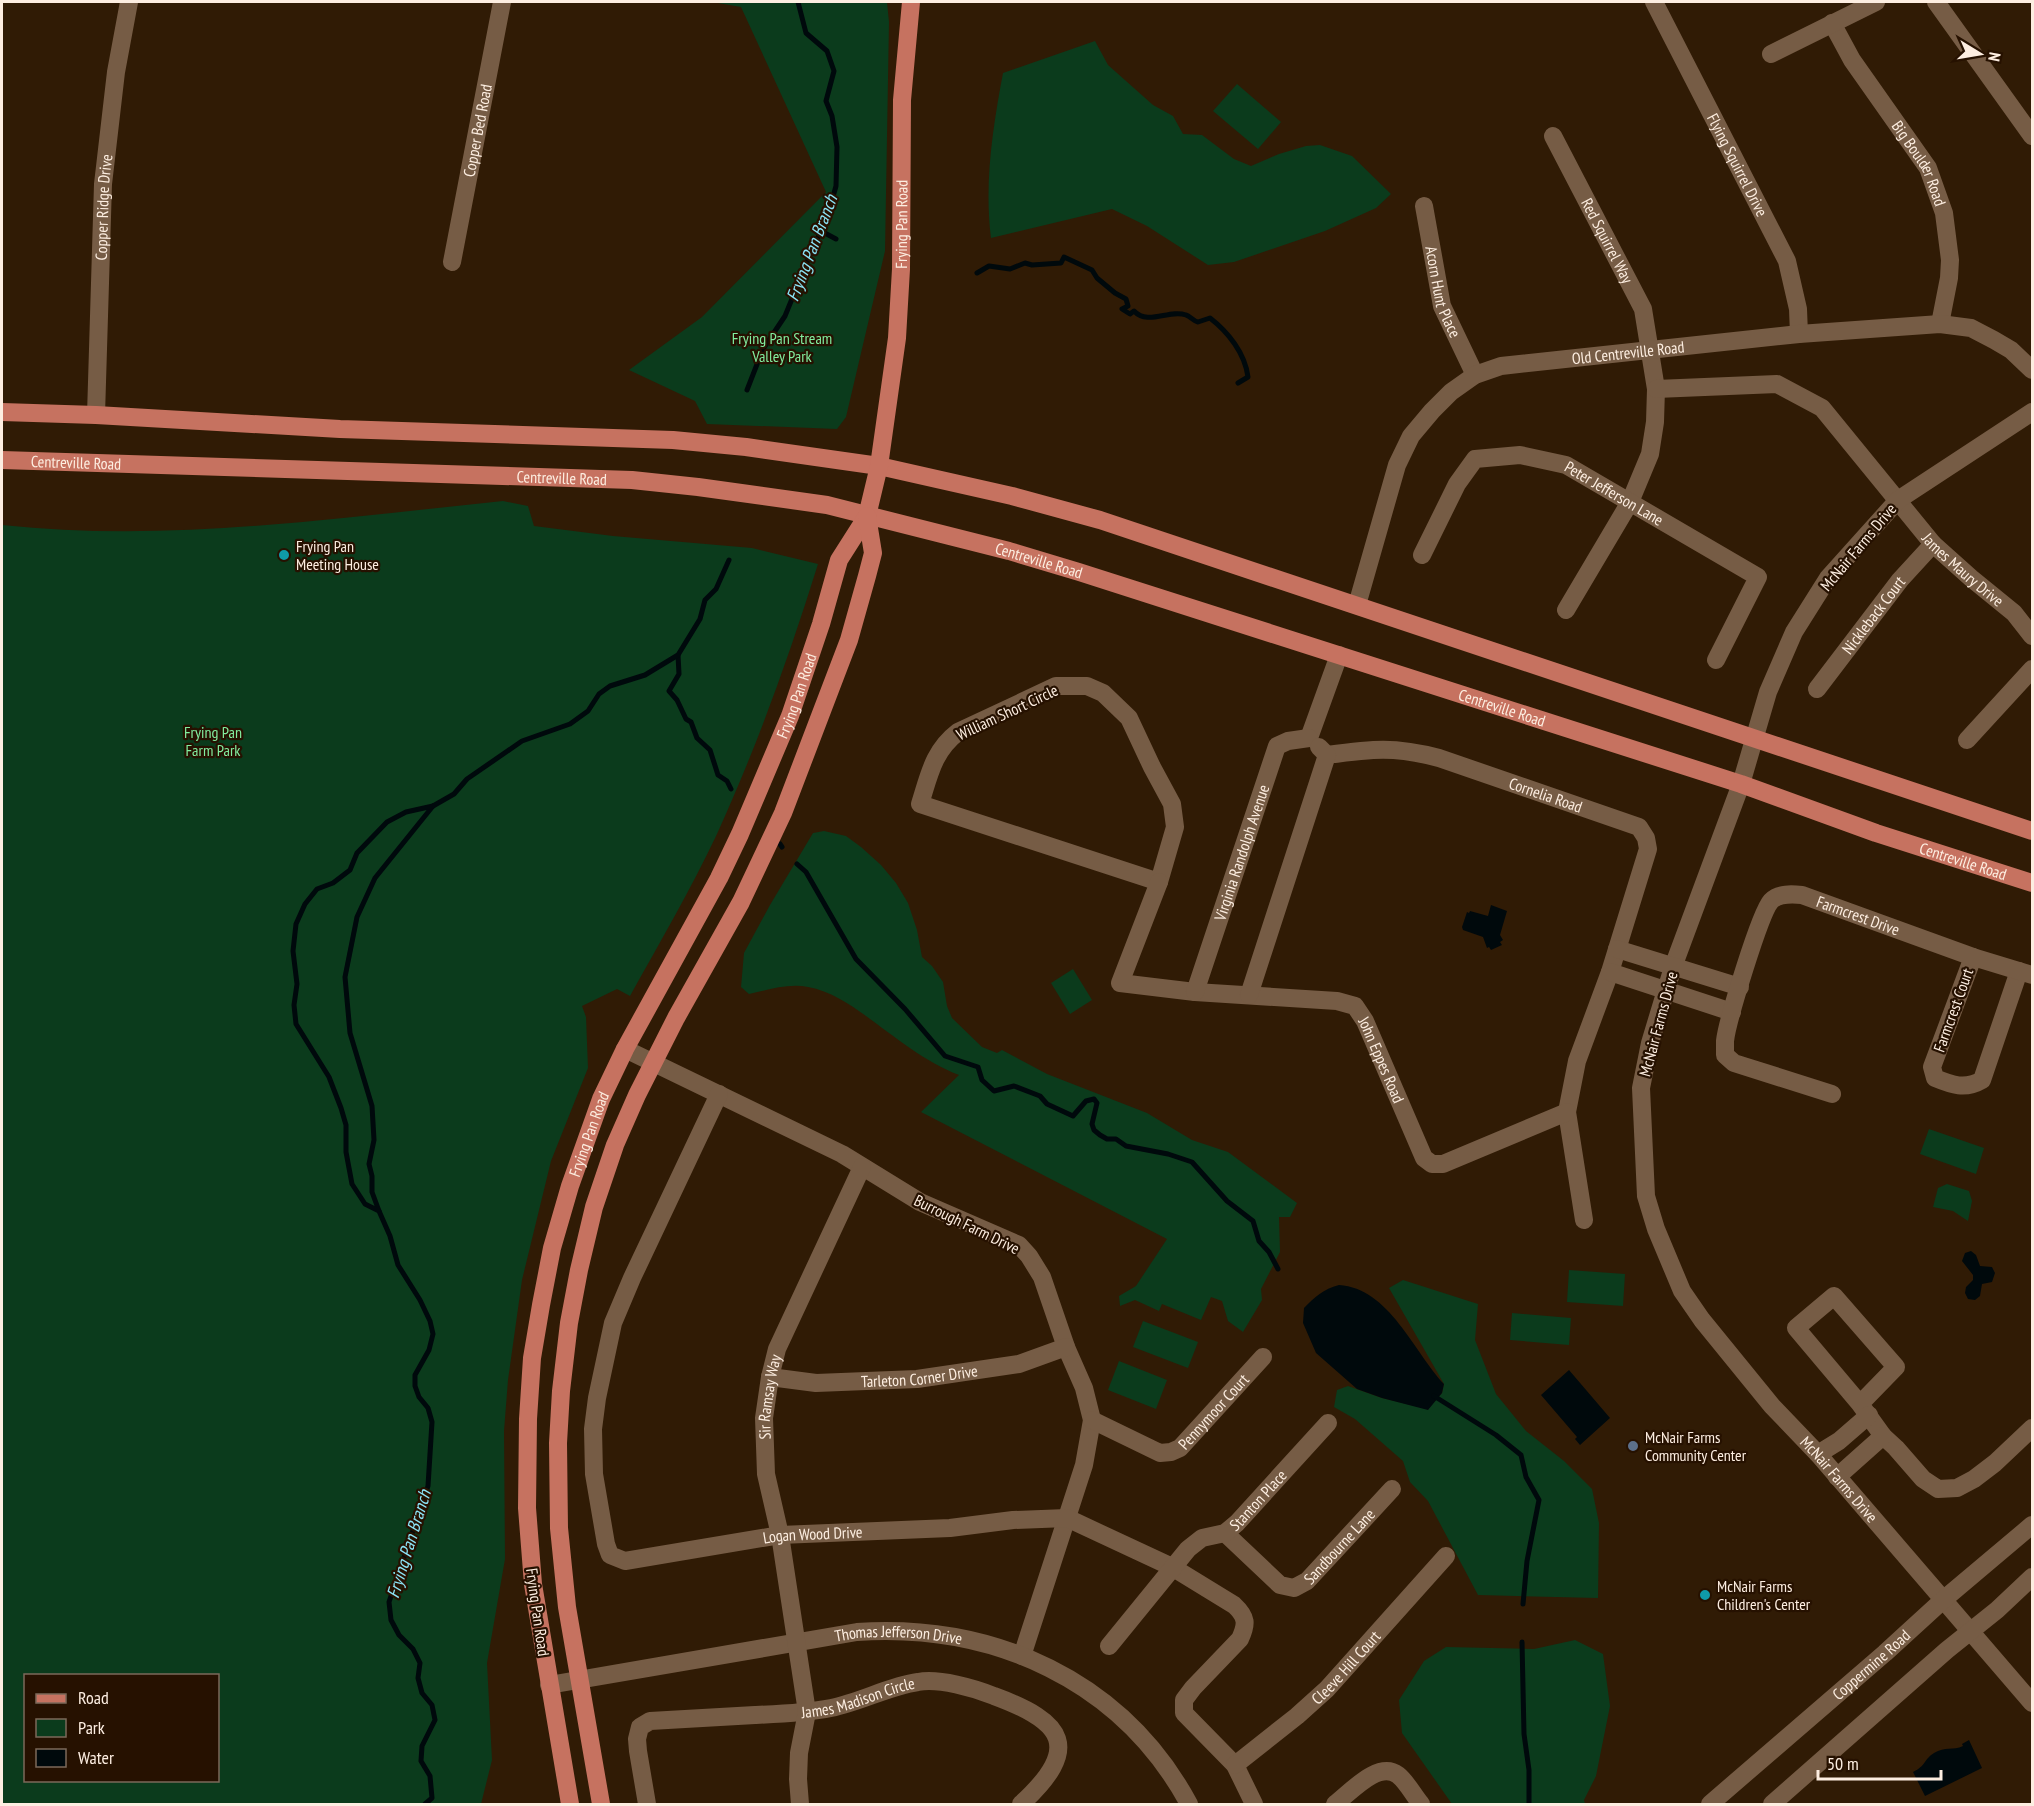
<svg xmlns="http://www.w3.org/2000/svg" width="2034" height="1806" font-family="'PT Sans Narrow',sans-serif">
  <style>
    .green { fill: #0b3b1c; fill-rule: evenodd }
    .water { fill: #00090c }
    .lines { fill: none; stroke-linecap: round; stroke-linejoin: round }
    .stream { stroke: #00090c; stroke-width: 5 }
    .minor { stroke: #765c45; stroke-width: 18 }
    .tertiary { stroke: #765c45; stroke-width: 18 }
    .primary { stroke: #c67260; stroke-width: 18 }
    .culture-dot { fill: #0f9aa8; stroke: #261100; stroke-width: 2 }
    .service-dot { fill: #5c6f8a; stroke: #261100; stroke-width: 2 }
    .labels { text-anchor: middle; stroke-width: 4.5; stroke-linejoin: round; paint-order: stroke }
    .street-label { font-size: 16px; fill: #fdeee1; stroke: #261100 }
    .park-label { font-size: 16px; fill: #82ee9f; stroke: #261100 }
    .poi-label { font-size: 16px; fill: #fdeee1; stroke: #261100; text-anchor: start }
    .water-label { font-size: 18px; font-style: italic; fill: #8ce5f7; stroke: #261100 }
  </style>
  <rect width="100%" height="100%" fill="#301b05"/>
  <g class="green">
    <path d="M712 2H887L889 22 885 251 846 417 837 429 707 424 695 401 629 370 702 317 826 192 741 7Z"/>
    <path d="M1095 41 1108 65 1153 105 1173 116 1183 134 1202 135 1234 159 1251 166 1279 154 1306 146 1320 145 1352 156 1391 194 1376 208 1325 231 1234 262 1208 265 1147 226 1112 209 991 238C984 183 993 126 1003 73Z"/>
    <path d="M1237 84 1281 122 1258 149 1213 111Z"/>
    <path d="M503 501 528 506 534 526 613 536 752 548 818 564C789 657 757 746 717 834 691 889 660 942 630 996L617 989 582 1006 586 1017 588 1068 551 1161 522 1280 508 1380 504 1431 505 1559 487 1663 492 1760 481 1804H2V525C169 543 336 518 503 501ZM26 1676H218V1780H26Z"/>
    <path d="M824 831 846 836 861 847 881 865 896 883 908 903 917 930 922 957 932 966 943 982 947 1006 952 1018 982 1047 997 1053 1002 1050 1047 1074 1147 1113 1192 1140 1228 1152 1297 1203 1290 1217H1279L1280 1252 1261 1289 1262 1300 1243 1332 1228 1321 1222 1301 1211 1297 1201 1320 1162 1304 1159 1311 1135 1300 1120 1306 1119 1296 1136 1286 1167 1239 921 1112 959 1075C925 1062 895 1037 866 1016 848 1003 830 991 808 987 789 983 767 990 749 994L741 987 744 953 770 905 813 833Z"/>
    <path d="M1073 969 1092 1000 1070 1014 1051 983Z"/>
    <path d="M1929 1129 1984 1148 1976 1174 1920 1154Z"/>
    <path d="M1947 1184 1969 1191 1972 1201 1968 1221 1953 1211 1933 1207 1938 1188Z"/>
    <path d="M1569 1270 1625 1274 1623 1306 1567 1302Z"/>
    <path d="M1403 1280 1478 1304 1475 1340 1496 1394 1526 1431 1564 1461 1592 1489 1599 1523 1598 1598 1478 1595 1428 1501 1410 1482 1403 1461 1355 1419 1334 1407 1337 1390 1348 1386 1382 1398 1428 1409 1442 1393 1444 1384 1389 1288Z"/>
    <path d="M1512 1313 1571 1318 1569 1345 1510 1340Z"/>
    <path d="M1143 1321 1198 1342 1188 1368 1133 1347Z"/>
    <path d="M1119 1361 1167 1380 1156 1409 1108 1390Z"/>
    <path d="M1575 1640 1603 1654 1610 1706 1596 1776 1584 1800 1585 1804H1452L1402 1733 1399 1700 1424 1661 1446 1647 1534 1649Z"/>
  </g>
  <g class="water">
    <path d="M1491 905 1507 911 1500 935 1503 940 1500 942 1502 945 1491 950 1489 947 1487 948 1483 937 1463 930 1462 927 1467 912 1469 913 1470 911 1488 916Z"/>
    <path d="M1971 1251 1976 1255 1980 1266 1992 1267 1995 1273 1992 1282 1982 1284 1980 1296 1975 1300 1968 1299 1965 1293 1966 1287 1973 1280V1275L1962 1261 1965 1253Z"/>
    <path d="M1339 1285C1389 1288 1414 1352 1444 1384L1442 1393 1428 1410 1382 1398 1357 1389 1316 1353 1303 1323 1304 1308C1315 1297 1323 1289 1339 1285Z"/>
    <path d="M1569 1370 1610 1418 1580 1445 1575 1439 1577 1437 1541 1395Z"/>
    <path d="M1969 1740 1982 1768 1925 1796 1913 1772C1926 1766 1924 1759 1934 1753 1945 1746 1953 1751 1963 1746L1962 1744Z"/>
  </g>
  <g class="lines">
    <g class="stream">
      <path d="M821 231 836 239"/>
      <path d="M977 273 989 266 1010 269 1025 263 1032 265 1061 263 1064 257 1092 270 1097 278 1115 293 1126 299 1128 306 1122 309 1130 314 1134 311C1148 326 1169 309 1186 315 1190 316 1193 321 1198 322L1210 318C1228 332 1245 353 1248 377L1238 383"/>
      <path d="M747 390 763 349 785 316 814 245 826 222 836 186 837 147 832 116 826 101 834 71 827 51 806 33 798 2"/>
      <path d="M678 655 679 674 669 691 677 700 686 719 691 722 697 738 710 750 718 775 727 781 731 789"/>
      <path d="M780 844 782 847"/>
      <path d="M797 864 806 872 856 959 905 1009 945 1056 978 1067 982 1080 994 1091 1014 1086 1040 1096 1047 1104 1073 1116 1086 1101 1094 1099 1097 1103 1092 1124 1094 1130 1100 1135 1107 1139H1116L1126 1146 1168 1154 1192 1162 1227 1201 1253 1221 1259 1241 1269 1252 1278 1269"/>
      <path d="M379 1211 372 1192V1176L369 1164 374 1140 372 1106 350 1033 345 977 357 917 375 878 433 806"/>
      <path d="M1434 1396 1496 1435 1521 1455 1526 1477 1539 1500 1527 1561 1523 1604"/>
      <path d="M1522 1642 1524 1734 1529 1770V1804"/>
      <path d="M425 1804 432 1798 430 1776 421 1761 422 1746 435 1720 432 1705 422 1693 418 1678 420 1663 413 1649 399 1635 391 1620 389 1602 428 1486 432 1422 428 1408 419 1397 415 1386V1375L429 1350 433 1334 430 1321 420 1300 398 1265 390 1236 379 1211 365 1204 352 1184 346 1152V1125L341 1108 329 1077 296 1024 294 1005 297 984 293 951 296 924 305 904 317 889 333 883 350 870 357 853 387 822 406 812 433 806 454 794 467 779 522 741 570 724 588 711 599 694 610 686 645 675 678 655 700 619 705 600 716 589 729 560"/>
    </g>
    <g class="minor">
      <path id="s1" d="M1654 2 1787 261 1798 309 1799 334"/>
      <path d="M1936 2 2032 136"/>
      <path id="s2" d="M1832 23 1852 60 1928 168 1944 213 1950 260 1949 278 1940 324"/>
      <path d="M1771 54 1876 2"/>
      <path id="s3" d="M1553 136 1643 309 1656 389 1655 422 1650 454 1630 502 1566 610"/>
      <path id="s4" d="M1424 206 1442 306 1475 375"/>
      <path id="s5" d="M452 262 502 2"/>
      <path id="s6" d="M1656 389 1777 384 1822 408 1933 544 1971 578 2014 613 2032 636"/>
      <path id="s7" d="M2032 412 1898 500 1828 578 1794 632 1768 692 1741 784 1673 967 1650 1043 1641 1088 1646 1196 1656 1229 1682 1291 1702 1320 1772 1406 1818 1454 2032 1703"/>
      <path id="s8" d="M96 415 103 184 116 72 129 2"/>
      <path id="s9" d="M1422 555 1457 484 1475 459 1520 455 1566 465 1758 577 1716 660"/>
      <path id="s10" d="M1357 605 1397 465 1411 436 1432 411 1451 392 1475 375 1501 366 1799 334 1940 324 1971 328 1994 340 2011 350 2032 370"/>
      <path d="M1056 686H1087L1103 693 1129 718 1152 767 1172 804 1175 827 1159 882 920 804C929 776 933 751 958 732Z"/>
      <path id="s11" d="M1817 689 1900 580 1933 544"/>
      <path d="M1309 738 1339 655"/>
      <path d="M1967 740 2032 669"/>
      <path id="s12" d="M1327 755C1372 749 1394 746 1439 758L1639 827 1646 838 1648 849 1610 972 1577 1061 1567 1112 1584 1220"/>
      <path id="s13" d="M1159 882 1120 983 1195 992 1337 1001 1355 1006 1365 1021 1424 1158 1432 1164H1443L1567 1112"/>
      <path d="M1617 949 1740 987"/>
      <path d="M1973 957 1932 1067 1935 1078C1952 1085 1965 1090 1982 1080L2019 971"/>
      <path d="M1610 972 1732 1012"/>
      <path id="s14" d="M1195 992 1277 746 1288 741 1309 738"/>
      <path d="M1249 995 1327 755 1319 747"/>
      <path d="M625 1049 842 1154 920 1202 1019 1245 1029 1256 1042 1277 1066 1347 1084 1388 1092 1420 1084 1465 1022 1656"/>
      <path id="s15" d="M719 1094 632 1278 613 1323 597 1398 593 1429 594 1474 606 1544 610 1555 625 1561 780 1535 950 1528 1013 1520 1067 1518 1172 1567 1234 1605C1247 1617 1247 1624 1240 1639L1193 1688 1184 1700V1713L1235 1765 1254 1804"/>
      <path id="s16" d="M1832 1094 1734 1063 1725 1055C1725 1050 1725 1045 1725 1041 1727 1022 1760 913 1771 901 1779 893 1792 894 1802 895L1973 957 2032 975"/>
      <path id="s17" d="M770 1377 816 1383 917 1379 1019 1364 1066 1347"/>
      <path d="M1860 1404 1896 1367 1834 1296 1796 1328 1860 1404 1883 1436 1896 1448 1923 1479 1938 1489 1957 1488 1974 1479 1995 1463 2032 1428"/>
      <path id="s18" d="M1092 1420 1160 1453 1171 1452 1180 1448 1263 1357"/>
      <path d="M1818 1454 1839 1441 1869 1415"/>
      <path d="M1837 1477 1883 1436"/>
      <path id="s19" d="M1225 1533 1280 1585 1294 1588 1307 1581 1392 1489"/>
      <path id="s20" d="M1109 1646 1188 1549 1202 1538 1225 1533 1237 1523 1328 1423"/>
      <path id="s21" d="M549 1685 857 1632C994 1623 1122 1680 1189 1804"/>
      <path id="s22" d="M1235 1765 1297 1716 1327 1689 1446 1556"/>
      <path id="s23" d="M647 1804 638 1751 637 1739 640 1727 650 1721C685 1719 720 1717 755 1715 780 1714 806 1713 831 1708 861 1702 889 1686 918 1682 939 1678 974 1688 994 1696 1065 1722 1082 1748 1021 1804"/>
      <path id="s24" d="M800 1804 798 1779 799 1753 807 1712 780 1535 766 1474 764 1418 770 1377 777 1349 862 1167"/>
      <path d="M1335 1804C1350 1793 1378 1760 1398 1775 1407 1782 1414 1796 1421 1804"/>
    </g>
    <g class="tertiary">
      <path id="s25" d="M1710 1804 1885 1653 1943 1600 2032 1525"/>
      <path d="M1772 1804 1947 1650 1997 1610 2032 1577"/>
    </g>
    <g class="primary">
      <path d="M2 412 96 415 340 429 673 440 746 447 879 466 1012 496 1100 520 2032 831"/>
      <path id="s26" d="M2 460 632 480 698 487 827 505 1009 551 1079 572 1741 784 1876 833 2032 883"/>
      <path id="s27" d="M570 1804 533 1584 527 1508 528 1419 532 1358 541 1305 552 1248 570 1186 601 1099 625 1049 719 878 740 834 790 716 821 624 839 560 867 516 879 466 897 338 901 269 902 100 911 2"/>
      <path d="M601 1804 567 1607 559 1528 558 1443 561 1391 569 1323 579 1270 594 1207 615 1145 637 1095 676 1018 741 902 783 813 804 758 849 640 867 576 873 553 867 516"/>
    </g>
  </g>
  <g class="culture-dot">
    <circle cx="284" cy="555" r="6"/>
    <circle cx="1705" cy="1595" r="6"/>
  </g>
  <circle class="service-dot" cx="1633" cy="1446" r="6"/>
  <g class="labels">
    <g class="street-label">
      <text dy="6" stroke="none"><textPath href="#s5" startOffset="134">Copper Bed Road</textPath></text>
      <text dy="6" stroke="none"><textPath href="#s1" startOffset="183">Flying Squirrel Drive</textPath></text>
      <text dy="6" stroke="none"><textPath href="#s2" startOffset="166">Big Boulder Road</textPath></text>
      <text dy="6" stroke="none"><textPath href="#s8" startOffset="208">Copper Ridge Drive</textPath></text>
      <text dy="6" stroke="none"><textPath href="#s27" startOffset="1656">Frying Pan Road</textPath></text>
      <text dy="6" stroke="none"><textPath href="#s3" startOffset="118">Red Squirrel Way</textPath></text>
      <text dy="6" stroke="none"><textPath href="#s4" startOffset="88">Acorn Hunt Place</textPath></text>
      <text dy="6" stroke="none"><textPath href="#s10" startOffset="422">Old Centreville Road</textPath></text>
      <text dy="6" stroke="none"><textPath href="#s26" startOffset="74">Centreville Road</textPath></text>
      <text dy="6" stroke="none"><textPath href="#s26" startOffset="560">Centreville Road</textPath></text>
      <text dy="6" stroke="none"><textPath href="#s9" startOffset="258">Peter Jefferson Lane</textPath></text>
      <text transform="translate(1858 547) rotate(-50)" y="6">McNair Farms Drive</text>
      <text dy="6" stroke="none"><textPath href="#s26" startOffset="1046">Centreville Road</textPath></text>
      <text dy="6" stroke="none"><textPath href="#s6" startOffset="387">James Maury Drive</textPath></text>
      <text dy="6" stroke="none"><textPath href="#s11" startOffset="93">Nickleback Court</textPath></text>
      <text dy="6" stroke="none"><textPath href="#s27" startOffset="1167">Frying Pan Road</textPath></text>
      <text dy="6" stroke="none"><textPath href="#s26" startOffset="1532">Centreville Road</textPath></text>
      <text transform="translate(1007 712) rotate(-25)" y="6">William Short Circle</text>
      <text dy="6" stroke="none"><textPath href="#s12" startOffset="226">Cornelia Road</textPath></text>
      <text dy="6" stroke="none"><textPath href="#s14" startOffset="147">Virginia Randolph Avenue</textPath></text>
      <text dy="6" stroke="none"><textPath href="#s26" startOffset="2018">Centreville Road</textPath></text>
      <text dy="6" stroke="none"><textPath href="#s16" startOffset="369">Farmcrest Drive</textPath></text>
      <text transform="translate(1953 1010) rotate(-70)" y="6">Farmcrest Court</text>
      <text transform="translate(1658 1024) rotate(-75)" y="6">McNair Farms Drive</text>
      <text dy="6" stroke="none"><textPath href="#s13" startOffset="405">John Eppes Road</textPath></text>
      <text dy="6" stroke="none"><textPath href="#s27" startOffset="681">Frying Pan Road</textPath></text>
      <text transform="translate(967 1224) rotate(26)" y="6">Burrough Farm Drive</text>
      <text dy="6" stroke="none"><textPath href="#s17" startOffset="150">Tarleton Corner Drive</textPath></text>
      <text dy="6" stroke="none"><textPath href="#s24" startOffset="412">Sir Ramsay Way</textPath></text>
      <text dy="6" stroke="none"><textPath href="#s18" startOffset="146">Pennymoor Court</textPath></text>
      <text dy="6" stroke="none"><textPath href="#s7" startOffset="1266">McNair Farms Drive</textPath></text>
      <text dy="6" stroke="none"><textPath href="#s20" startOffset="213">Stanton Place</textPath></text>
      <text dy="6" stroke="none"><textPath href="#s15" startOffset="694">Logan Wood Drive</textPath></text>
      <text dy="6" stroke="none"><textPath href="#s19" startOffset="152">Sandbourne Lane</textPath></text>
      <text transform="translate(538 1612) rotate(82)" y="6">Frying Pan Road</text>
      <text dy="6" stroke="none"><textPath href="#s21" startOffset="354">Thomas Jefferson Drive</textPath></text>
      <text dy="6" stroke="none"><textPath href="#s25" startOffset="213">Coppermine Road</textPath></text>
      <text dy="6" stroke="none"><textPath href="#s22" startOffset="148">Cleeve Hill Court</textPath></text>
      <text dy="6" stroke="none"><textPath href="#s23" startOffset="300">James Madison Circle</textPath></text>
    </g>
    <g class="park-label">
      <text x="782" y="344">Frying Pan Stream<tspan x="782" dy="18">Valley Park</tspan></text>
      <text x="213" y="738">Frying Pan<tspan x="213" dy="18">Farm Park</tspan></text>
    </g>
    <g class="poi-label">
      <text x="296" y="552">Frying Pan<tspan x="296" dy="18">Meeting House</tspan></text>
      <text x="1645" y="1443">McNair Farms<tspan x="1645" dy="18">Community Center</tspan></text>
      <text x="1717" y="1592">McNair Farms<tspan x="1717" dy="18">Children's Center</tspan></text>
    </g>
    <g class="water-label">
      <text transform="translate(812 248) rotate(-69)" y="6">Frying Pan Branch</text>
      <text transform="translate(409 1544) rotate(-73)" y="6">Frying Pan Branch</text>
    </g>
  </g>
  <rect width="2034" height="1806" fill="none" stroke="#fdeee1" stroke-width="6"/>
  <rect x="24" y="1674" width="195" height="108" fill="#261100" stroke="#7c695a" stroke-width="1.5"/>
  <rect x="36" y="1694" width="30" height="9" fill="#c67260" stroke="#7c695a" stroke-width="1.5"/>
  <text x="78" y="1704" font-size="18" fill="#fdeee1">Road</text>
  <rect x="36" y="1719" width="30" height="18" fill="#0b3b1c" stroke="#7c695a" stroke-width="1.5"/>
  <text x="78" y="1734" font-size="18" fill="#fdeee1">Park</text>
  <rect x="36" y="1749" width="30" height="18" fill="#00090c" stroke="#7c695a" stroke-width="1.5"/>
  <text x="78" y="1764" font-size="18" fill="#fdeee1">Water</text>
  <g transform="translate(1980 54) rotate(101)" stroke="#261100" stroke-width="4.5" paint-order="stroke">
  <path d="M0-4.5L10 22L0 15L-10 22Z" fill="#fdeee1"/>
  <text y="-9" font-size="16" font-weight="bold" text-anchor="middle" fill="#fdeee1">N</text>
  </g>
  <path d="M1818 1770v9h123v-9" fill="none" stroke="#fdeee1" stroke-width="3"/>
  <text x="1827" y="1770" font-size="18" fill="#fdeee1" stroke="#261100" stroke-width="4.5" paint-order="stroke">50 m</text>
</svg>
